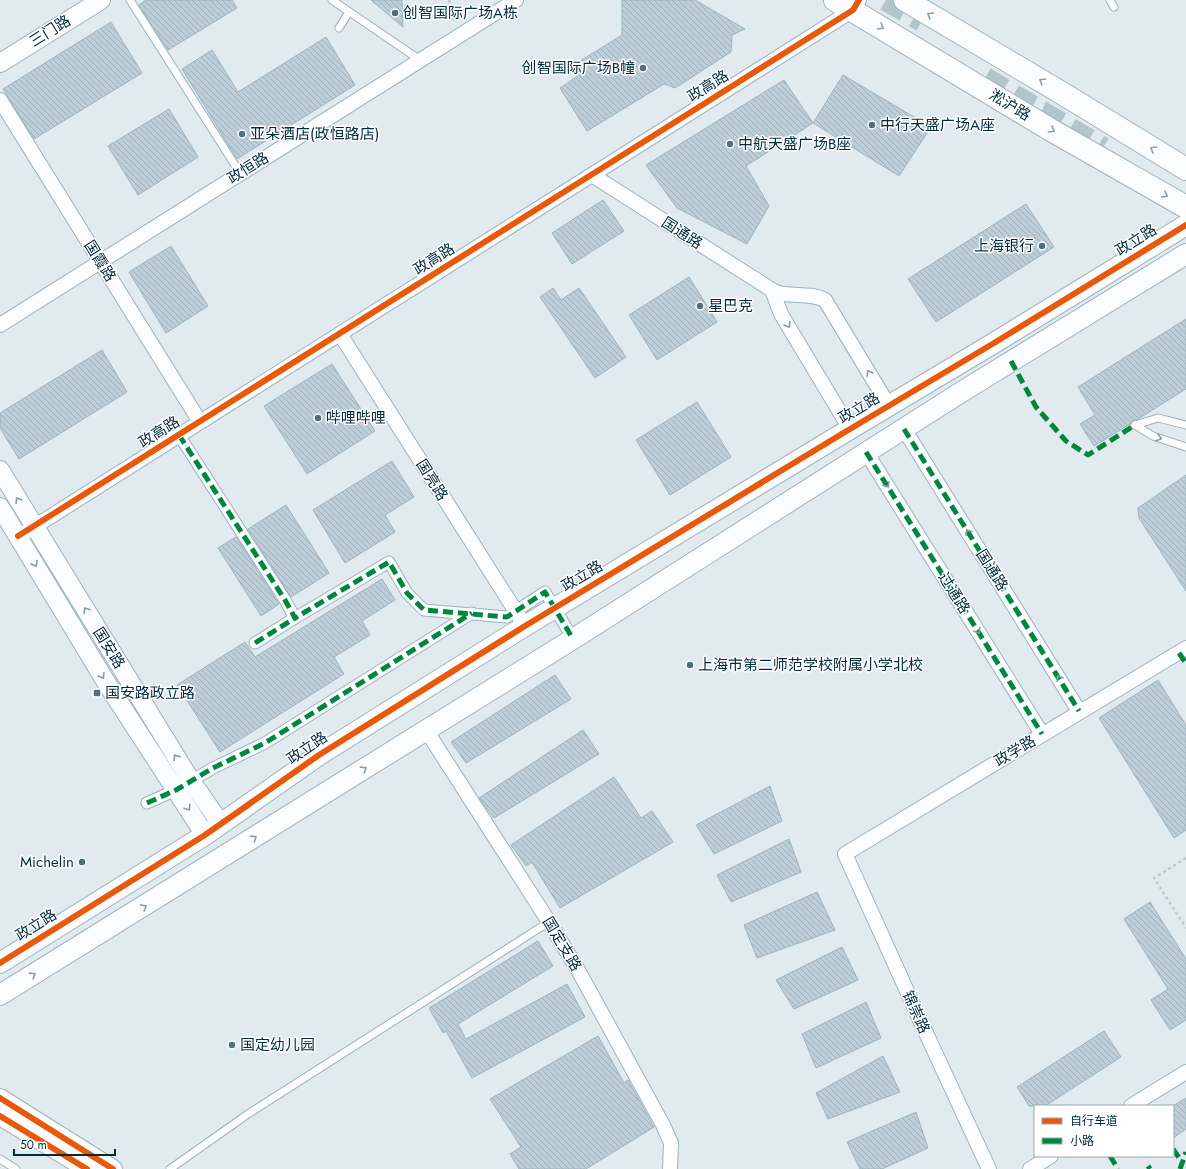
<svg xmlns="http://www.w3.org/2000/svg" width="1186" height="1169" font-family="Jost,'Noto Sans SC',sans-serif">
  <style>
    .building { fill: url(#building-back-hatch); stroke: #9eb4be }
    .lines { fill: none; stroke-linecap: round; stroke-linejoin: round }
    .secondary-tunnel { stroke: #b4c4cb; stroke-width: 20; stroke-dasharray: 20 10; stroke-linecap: butt }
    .primary-tunnel { stroke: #b4c4cb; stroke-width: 22; stroke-dasharray: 22 11; stroke-linecap: butt }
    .service-casing { stroke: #9db2bd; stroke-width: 9 }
    .pedestrian-casing { stroke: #9db2bd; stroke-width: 13 }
    .minor-casing { stroke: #9db2bd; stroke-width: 16 }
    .tertiary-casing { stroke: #9db2bd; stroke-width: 20 }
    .secondary-casing { stroke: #9db2bd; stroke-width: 22 }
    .primary-casing { stroke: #9db2bd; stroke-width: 24 }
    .path { stroke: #c0c8cc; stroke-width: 2.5; stroke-dasharray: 3 3; stroke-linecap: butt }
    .service { stroke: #fafcfd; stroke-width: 7 }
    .pedestrian { stroke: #fafcfd; stroke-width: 11 }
    .minor { stroke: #fafcfd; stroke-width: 14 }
    .tertiary { stroke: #fafcfd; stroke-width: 18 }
    .secondary { stroke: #fafcfd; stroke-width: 20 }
    .primary { stroke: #fafcfd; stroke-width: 22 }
    .quiet { stroke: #00873e; stroke-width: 5; stroke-dasharray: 10 5; stroke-linecap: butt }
    .cycleway-casing { stroke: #fff; stroke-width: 8 }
    .cycleway { stroke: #e8590c; stroke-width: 6 }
    .oneway { stroke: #8a9ea6 }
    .poi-dot { fill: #506e7b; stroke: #fff; stroke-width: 1.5 }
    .labels { text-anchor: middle; stroke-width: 3; stroke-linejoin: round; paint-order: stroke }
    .poi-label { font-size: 15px; fill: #022b3c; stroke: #fff; text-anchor: start }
    .street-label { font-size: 15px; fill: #022b3c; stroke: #fff }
  </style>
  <defs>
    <pattern id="building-back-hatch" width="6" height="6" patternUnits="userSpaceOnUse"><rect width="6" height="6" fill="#bdced8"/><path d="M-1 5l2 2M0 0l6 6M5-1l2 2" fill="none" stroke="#a1b1ba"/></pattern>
  </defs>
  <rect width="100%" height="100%" fill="#e1eaef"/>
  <g class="building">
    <path d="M146 0H232L237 8 168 50 139 5Z"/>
    <path d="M371 0H402L403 27Z"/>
    <path d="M622 0H695L745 29 732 35 731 52 675 88 664 84 587 131 560 88 580 74V61L622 35Z"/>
    <path d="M111 22 142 73 34 139 3 89Z"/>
    <path d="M326 37 355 85 237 159 182 69 212 50 238 92Z"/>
    <path d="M843 75 931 127 899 176 813 123Z"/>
    <path d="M784 80 813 123 746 166 769 206 747 244 677 208 646 165Z"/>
    <path d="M169 109 198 157 138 195 108 146Z"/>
    <path d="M603 200 624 231 572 264 552 233Z"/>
    <path d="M1026 204 1054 247 936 322 908 279Z"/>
    <path d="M171 246 208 306 166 333 129 272Z"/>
    <path d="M689 277 717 322 657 360 629 315Z"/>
    <path d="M553 288 561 300 579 288 626 357 595 378 540 297Z"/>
    <path d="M1186 319V389L1138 419 1132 421 1130 424 1094 446 1080 424 1095 415 1078 387Z"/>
    <path d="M102 350 127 392 19 459 0 428V413Z"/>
    <path d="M332 364 375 431 307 474 264 406Z"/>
    <path d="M697 402 731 457 670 495 636 440Z"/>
    <path d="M392 461 414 497 385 515 395 532 345 563 313 510Z"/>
    <path d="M1186 475V591L1139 518 1138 508Z"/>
    <path d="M286 505 329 573 291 597 248 529Z"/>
    <path d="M236 537 279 604 261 616 218 548Z"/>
    <path d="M382 579 395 600 362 621 370 635 334 657 344 674 220 752 177 685 245 642 255 657Z"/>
    <path d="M555 675 571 699 466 763 451 742Z"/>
    <path d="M1158 680 1186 725V830L1174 838 1099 718Z"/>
    <path d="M583 730 599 754 494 818 479 798Z"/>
    <path d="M614 777 641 818 652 811 673 842 560 908 532 862 526 866 511 845Z"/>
    <path d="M770 786 782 821 714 854 696 825Z"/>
    <path d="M789 839 801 872 731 902 717 875Z"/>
    <path d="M817 892 835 930 757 958 744 925Z"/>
    <path d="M1150 902 1186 959V1020L1170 1030 1151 1000 1168 989 1124 919Z"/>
    <path d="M538 941 553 966 458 1024 466 1039 567 984 585 1017 472 1078 446 1031 443 1033 429 1008Z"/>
    <path d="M842 947 858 980 794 1009 776 980Z"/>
    <path d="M866 1002 881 1038 816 1068 802 1034Z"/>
    <path d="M1104 1031 1121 1057 1045 1106H1029L1017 1087Z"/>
    <path d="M598 1036 624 1083 628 1080 654 1127 586 1169H519L510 1154 521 1147 490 1099Z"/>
    <path d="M883 1056 900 1092 828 1119 816 1093Z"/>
    <path d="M1186 1098V1129L1173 1138V1106Z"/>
    <path d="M916 1112 928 1148 882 1169H860L847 1142Z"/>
  </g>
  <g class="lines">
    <path class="secondary-tunnel" d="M1014 100 1046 113"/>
    <g class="primary-tunnel">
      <path d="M886 0 922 21"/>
      <path d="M985 78 1103 148"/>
    </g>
    <g class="service-casing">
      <g id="service">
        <path d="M130 0 240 173"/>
        <path d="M332 0 420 60"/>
        <path d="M1110 0 1114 7"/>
        <path d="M339 28 349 12"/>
        <path d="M1135 425 1153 436 1186 447"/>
        <path d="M1135 425 1158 418 1186 425"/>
        <path d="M0 1159 16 1169"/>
        <path d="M170 1169 248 1114 549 922"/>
      </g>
    </g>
    <g class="pedestrian-casing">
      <g id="pedestrian">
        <path d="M179 435 285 600 295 618 389 562 407 593 424 610 507 617 545 592 573 639"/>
        <path d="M255 643 295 618"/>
        <path d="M147 803 176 790 213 768 265 743 472 613"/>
      </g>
    </g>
    <g class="minor-casing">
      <g id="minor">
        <path d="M0 100 200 422"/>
        <path d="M592 175 772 290C776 292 780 294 784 294 798 296 811 293 825 300L889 406"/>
        <path d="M772 290 781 314 850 429"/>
        <path d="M0 325 516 0"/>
        <path d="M340 334 525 626"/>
        <path d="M904 429 1079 711"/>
        <path d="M866 452 1042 734"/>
        <path d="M26 532 853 10 859 0"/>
        <path d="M426 730 549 922 578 970 663 1125 671 1143 670 1169"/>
        <path d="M1131 1106 1186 1072"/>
        <path d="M989 1169 926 1033 845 854 1186 648"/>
        <path d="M1030 1169 1051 1156"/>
      </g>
    </g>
    <g class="tertiary-casing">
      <g id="tertiary">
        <path d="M0 63 101 0"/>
        <path d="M0 470 191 781 221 824"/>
        <path d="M0 507 109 687 205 835"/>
        <path d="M0 1098 113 1169"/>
        <path d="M0 1116 87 1169"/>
      </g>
    </g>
    <g class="secondary-casing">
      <g id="secondary">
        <path d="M0 963 205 835 319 755 525 626 850 429 994 343 1186 225"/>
        <path d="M0 995 573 639 963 391 1186 254"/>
      </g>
    </g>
    <g class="primary-casing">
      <g id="primary">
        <path d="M835 0 1051 130 1186 207"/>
        <path d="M905 0 1065 95 1186 169"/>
      </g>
    </g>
    <g class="path">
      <path d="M449 0 454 23"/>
      <path d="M1186 858 1154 878 1186 928"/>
    </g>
    <use href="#service" class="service"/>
    <use href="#pedestrian" class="pedestrian"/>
    <use href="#minor" class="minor"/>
    <use href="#tertiary" class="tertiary"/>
    <use href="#secondary" class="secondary"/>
    <use href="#primary" class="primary"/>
    <g class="quiet">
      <path d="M1011 361 1036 407 1066 441 1088 455 1135 425"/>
      <path d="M904 429 1079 711"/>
      <path d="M179 435 285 600 295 618 389 562 407 593 424 610 507 617 545 592 573 639"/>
      <path d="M866 452 1042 734"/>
      <path d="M255 643 295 618"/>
      <path d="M1179 653 1186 663"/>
      <path d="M147 803 176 790 213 768 265 743 472 613"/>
      <path d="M1173 1149 1182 1162"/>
      <path d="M1110 1156 1118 1169"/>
      <path d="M1148 1166 1150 1169"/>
      <path d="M1180 1169 1186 1152"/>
    </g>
    <g class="cycleway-casing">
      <g id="cycleway">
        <path d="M18 536 853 10 859 0"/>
        <path d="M0 963 205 835 319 755 525 626 850 429 994 343 1186 225"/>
        <path d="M0 1098 113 1169"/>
        <path d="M0 1116 87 1169"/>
      </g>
    </g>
    <use href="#cycleway" class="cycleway"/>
  </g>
  <defs><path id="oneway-chevron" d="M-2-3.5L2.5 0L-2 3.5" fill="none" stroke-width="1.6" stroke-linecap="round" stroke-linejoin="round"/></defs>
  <g class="oneway">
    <use href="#oneway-chevron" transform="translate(930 15) rotate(-149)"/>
    <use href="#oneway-chevron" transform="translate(881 27) rotate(31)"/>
    <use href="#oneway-chevron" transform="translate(1042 81) rotate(-149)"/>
    <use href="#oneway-chevron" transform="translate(1052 130) rotate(30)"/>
    <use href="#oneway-chevron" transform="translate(1153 149) rotate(-149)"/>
    <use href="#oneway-chevron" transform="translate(1165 195) rotate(30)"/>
    <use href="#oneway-chevron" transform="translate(788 325) rotate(59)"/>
    <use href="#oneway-chevron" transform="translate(869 373) rotate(-121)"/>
    <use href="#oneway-chevron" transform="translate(1159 438) rotate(18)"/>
    <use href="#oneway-chevron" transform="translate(887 485) rotate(58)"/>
    <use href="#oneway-chevron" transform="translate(18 500) rotate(-122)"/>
    <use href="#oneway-chevron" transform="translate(968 532) rotate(-122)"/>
    <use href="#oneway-chevron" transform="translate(35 564) rotate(59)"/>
    <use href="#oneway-chevron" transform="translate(86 610) rotate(-122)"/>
    <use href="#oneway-chevron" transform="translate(978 631) rotate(58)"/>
    <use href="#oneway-chevron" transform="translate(102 676) rotate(59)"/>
    <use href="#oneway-chevron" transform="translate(1059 678) rotate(-122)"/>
    <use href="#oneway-chevron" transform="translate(176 757) rotate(-122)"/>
    <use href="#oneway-chevron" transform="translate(364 769) rotate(-32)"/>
    <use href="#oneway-chevron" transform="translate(188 808) rotate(57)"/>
    <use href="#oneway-chevron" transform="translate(254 838) rotate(-32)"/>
    <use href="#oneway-chevron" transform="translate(144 907) rotate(-32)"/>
    <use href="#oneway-chevron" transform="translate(33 975) rotate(-32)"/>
  </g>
  <g class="poi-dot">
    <circle cx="395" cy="13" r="4"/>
    <circle cx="643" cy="68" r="4"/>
    <circle cx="872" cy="125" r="4"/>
    <circle cx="242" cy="134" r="4"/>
    <circle cx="730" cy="144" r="4"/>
    <circle cx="1042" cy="246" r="4"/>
    <circle cx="700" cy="306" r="4"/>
    <circle cx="318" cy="418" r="4"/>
    <circle cx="690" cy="665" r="4"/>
    <rect x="93" y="689" width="8" height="8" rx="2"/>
    <circle cx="82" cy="862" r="4"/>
    <circle cx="232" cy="1045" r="4"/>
  </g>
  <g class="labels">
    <g class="poi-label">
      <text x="403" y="18">创智国际广场A栋</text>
      <text x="635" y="73" text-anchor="end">创智国际广场B幢</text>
      <text x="880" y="130">中行天盛广场A座</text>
      <text x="250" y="139">亚朵酒店(政恒路店)</text>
      <text x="738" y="149">中航天盛广场B座</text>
      <text x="1034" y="251" text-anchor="end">上海银行</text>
      <text x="708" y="311">星巴克</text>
      <text x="326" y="423">哔哩哔哩</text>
      <text x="698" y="670">上海市第二师范学校附属小学北校</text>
      <text x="105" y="698">国安路政立路</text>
      <text x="74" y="867" text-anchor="end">Michelin</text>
      <text x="240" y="1050">国定幼儿园</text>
    </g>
    <g class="street-label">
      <text transform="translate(50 31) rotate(-32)" y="5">三门路</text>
      <text transform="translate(708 86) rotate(-32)" y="5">政高路</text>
      <text transform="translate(1010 105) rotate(31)" y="5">淞沪路</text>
      <text transform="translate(248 168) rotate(-32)" y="5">政恒路</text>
      <text transform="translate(682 233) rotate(33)" y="5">国通路</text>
      <text transform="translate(1136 240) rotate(-32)" y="5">政立路</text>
      <text transform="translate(434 259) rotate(-32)" y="5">政高路</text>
      <text transform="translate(100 261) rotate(58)" y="5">国霞路</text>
      <text transform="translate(859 408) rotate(-31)" y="5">政立路</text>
      <text transform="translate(159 432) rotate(-32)" y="5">政高路</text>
      <text transform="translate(432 480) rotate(58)" y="5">国亮路</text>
      <text transform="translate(992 570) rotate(58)" y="5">国通路</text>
      <text transform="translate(582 576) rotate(-31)" y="5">政立路</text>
      <text transform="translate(954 593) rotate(58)" y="5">过通路</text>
      <text transform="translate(109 648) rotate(58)" y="5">国安路</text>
      <text transform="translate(307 748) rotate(-34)" y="5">政立路</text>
      <text transform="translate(1015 751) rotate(-31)" y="5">政学路</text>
      <text transform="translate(36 925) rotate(-32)" y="5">政立路</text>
      <text transform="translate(562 944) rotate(59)" y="5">国定支路</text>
      <text transform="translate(916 1012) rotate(66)" y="5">锦崇路</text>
    </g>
  </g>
  <rect x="1034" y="1105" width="140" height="52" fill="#ffffff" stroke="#9aaab1"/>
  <rect x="1042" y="1118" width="20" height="6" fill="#e8590c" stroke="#9aaab1"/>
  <text x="1070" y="1125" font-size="12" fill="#022b3c">自行车道</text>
  <rect x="1042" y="1138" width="20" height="6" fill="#00873e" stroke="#9aaab1"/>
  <text x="1070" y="1145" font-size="12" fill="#022b3c">小路</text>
  <path d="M14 1149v6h101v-6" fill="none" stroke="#022b3c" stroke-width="2"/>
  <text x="20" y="1149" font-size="12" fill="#022b3c" stroke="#ffffff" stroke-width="3" paint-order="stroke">50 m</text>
</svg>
